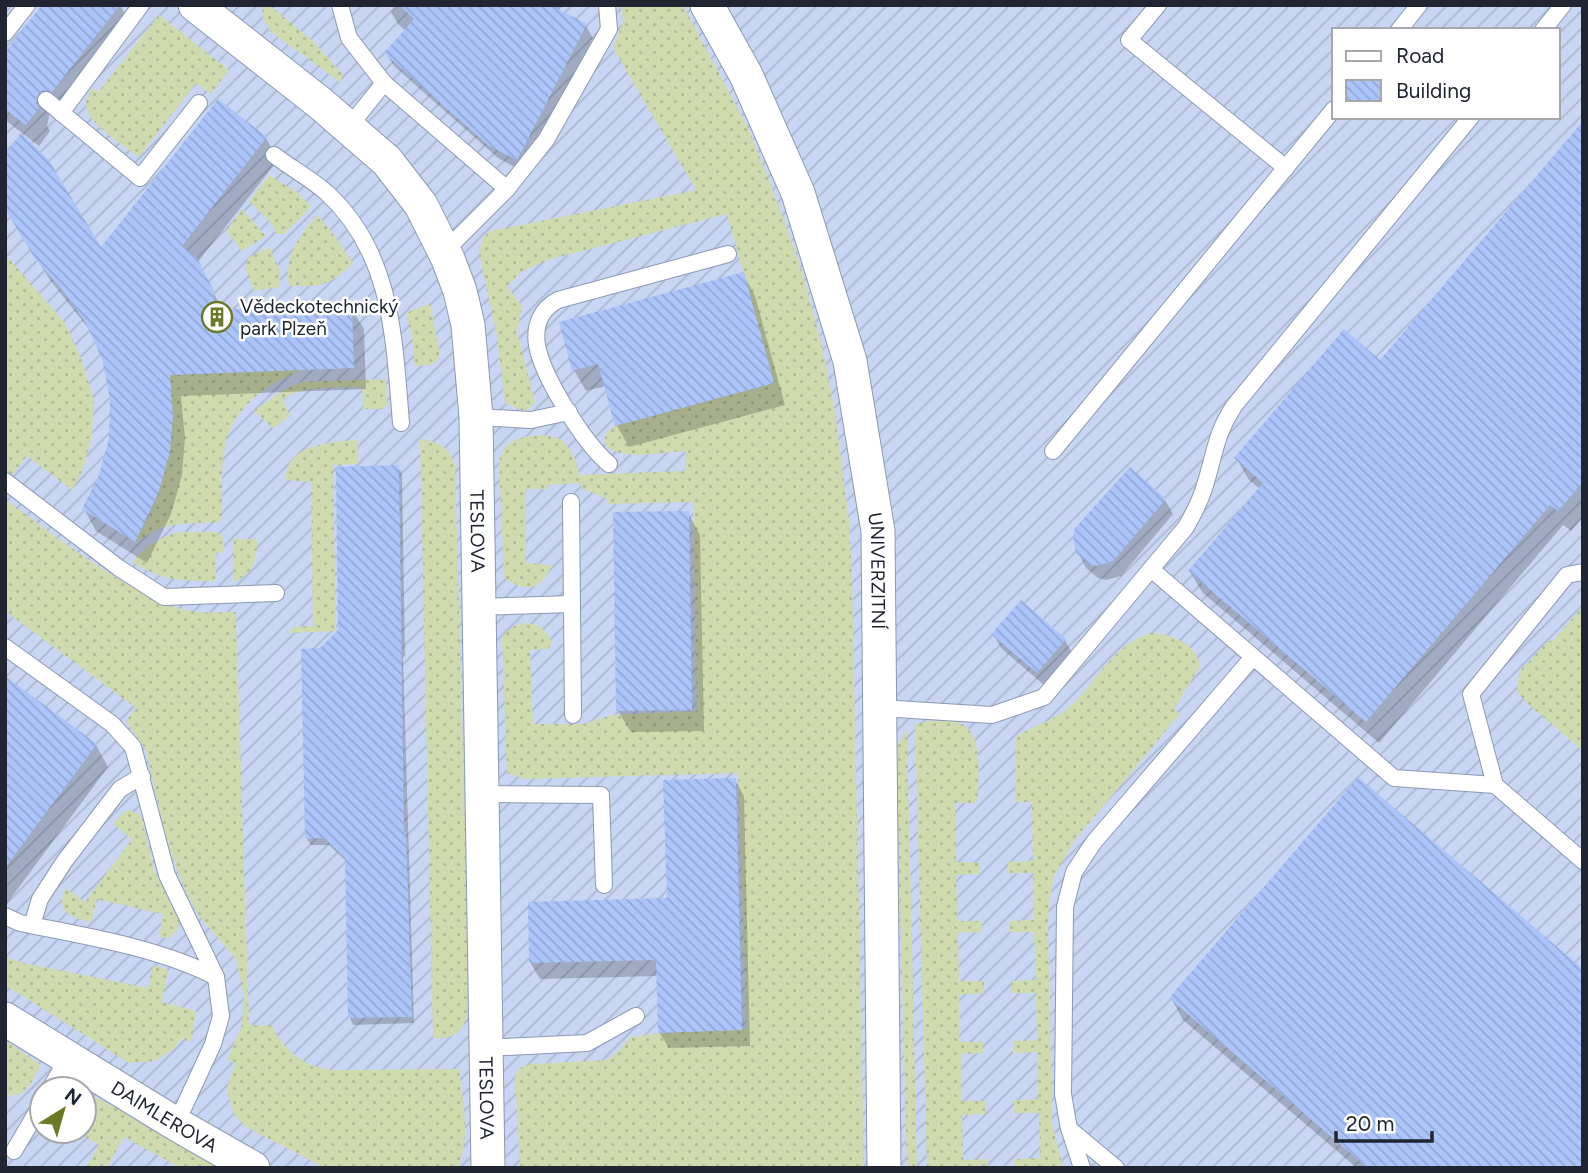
<svg xmlns="http://www.w3.org/2000/svg" width="1588" height="1173" font-family="Figtree,sans-serif">
  <style>
    .industrial { fill: url(#industrial-furrows); fill-rule: evenodd }
    .grass { fill: url(#grass-dots) }
    .shadow { fill: #0003 }
    .building { fill: url(#building-back-hatch) }
    .lines { fill: none; stroke-linecap: round; stroke-linejoin: round }
    .lane-casing { stroke: #8b99b6; stroke-width: 18 }
    .street-casing { stroke: #8b99b6; stroke-width: 35 }
    .lane { stroke: #fff; stroke-width: 16 }
    .street { stroke: #fff; stroke-width: 33 }
    .labels { text-anchor: middle; stroke-width: 5; stroke-linejoin: round; paint-order: stroke }
    .poi-label { font-size: 19px; fill: #202531; stroke: #fff; text-anchor: start }
    .street-label { font-size: 19px; fill: #202531; stroke: #fff }
  </style>
  <defs>
    <pattern id="industrial-furrows" width="10" height="10" patternUnits="userSpaceOnUse" patternTransform="scale(1.75)"><rect width="10" height="10" fill="#c8d6f3"/><path d="M-1 1l2-2M0 10L10 0M9 11l2-2" fill="none" stroke="#acb8d1"/></pattern>
    <pattern id="grass-dots" width="8" height="8" patternUnits="userSpaceOnUse" patternTransform="scale(1.75)"><rect width="8" height="8" fill="#d0daaf"/><path d="M2 2h.1M6 6h.1" fill="none" stroke="#b2bb97" stroke-width="1.8" stroke-linecap="round"/></pattern>
    <pattern id="building-back-hatch" width="6" height="6" patternUnits="userSpaceOnUse" patternTransform="scale(1.75)"><rect width="6" height="6" fill="#abc4fa"/><path d="M-1 5l2 2M0 0l6 6M5-1l2 2" fill="none" stroke="#93a8d7"/></pattern>
  </defs>
  <rect width="100%" height="100%" fill="#d9e4fe"/>
  <path class="industrial" d="M5 5H1583V1168H5ZM1334 30H1558V117H1334ZM42 1089H84V1131H42Z"/>
  <g class="grass">
    <path d="M263 5H269L313 41 343 75 340 82 270 31 262 15Z"/>
    <path d="M621 5H683L750 132 780 209 802 271 823 350 835 412 849 521 852 576 864 1168H520L515 1076 520 1068 531 1064 607 1060 620 1050 630 1037 658 1033 747 1029 738 773 525 779 507 773 502 637C517 617 544 619 552 643L548 649 530 650 533 724H583L612 715 697 711 693 502 609 504 606 498 582 489 580 483 548 485 547 489H526V563L552 565C540 591 528 593 504 578L499 461C502 453 504 446 511 442 523 435 550 432 561 440 573 450 576 462 579 475L685 471V451C663 452 616 463 604 442L606 433 615 426 774 383 727 214 547 260 521 272 507 287 522 306 517 332 535 402 526 412 505 403 497 336 479 252 482 239 490 231 696 190 613 48 623 22Z"/>
    <path d="M159 15 229 70 211 94 196 83 139 157C124 146 93 127 87 110 84 103 88 95 92 88L98 92Z"/>
    <path d="M269 175 298 193 311 207 284 234H277L270 222 249 201Z"/>
    <path d="M242 209 266 236 242 251 226 231Z"/>
    <path d="M317 215 329 228 353 263C327 287 324 286 289 286 284 255 298 238 317 215Z"/>
    <path d="M269 247 280 271V287L254 291 245 268 248 258Z"/>
    <path d="M5 254 65 323 81 358 94 401 92 434 83 470 72 490 27 456 12 475 5 469Z"/>
    <path d="M430 303 440 356 431 365 415 366 412 335 406 313Z"/>
    <path d="M304 370C268 382 233 407 225 446 220 469 223 495 222 518L219 522 178 524 160 528 135 542C168 486 175 439 170 375Z"/>
    <path d="M386 379 387 405 382 409H363L362 387C336 388 305 385 283 399L290 416 273 428 254 411 283 390 301 382Z"/>
    <path d="M420 439C438 442 450 447 455 466L470 1001C466 1026 461 1040 433 1038Z"/>
    <path d="M357 440 358 464 333 465 336 631 289 633 293 627 313 626 311 482 286 480C285 444 331 442 357 440Z"/>
    <path d="M5 499C50 532 144 607 198 612 210 613 223 612 236 612L249 1025 272 1026C285 1052 303 1066 332 1070L459 1069C463 1101 471 1137 458 1168H325L246 1127 235 1116 227 1091 229 1079 236 1064 227 1059 242 1025 244 995 236 959 199 916 186 892 166 840 146 750 126 721 136 708 5 611Z"/>
    <path d="M181 532H217C226 537 224 543 224 552L216 553V581C180 581 163 581 132 562 147 547 159 536 181 532Z"/>
    <path d="M234 539H257C257 560 254 573 234 582Z"/>
    <path d="M1583 606V751L1529 705 1517 692 1519 672 1548 641H1553Z"/>
    <path d="M1150 633C1168 633 1201 644 1199 668L1174 709 1180 714 1075 840 1054 876 1049 903 1048 930 1052 1123 1063 1168H1015L1014 1159 1040 1158 1039 1113H1014V1100L1038 1099 1037 1052 1013 1053V1041L1037 1040 1036 993H1011V981L1036 980 1034 932H1010L1009 921 1034 920 1033 873H1008V862L1033 861 1032 802H1015L1016 738C1029 726 1049 723 1063 712 1094 688 1111 645 1150 633Z"/>
    <path d="M929 721C938 721 949 719 957 722 985 730 978 776 978 799L975 803H955L956 862 980 863V874L956 875 958 921H981L982 932 958 933 959 981H984V993L959 995 960 1042H983V1053L961 1054V1101H985V1114L962 1115 963 1160 987 1159 988 1168H927L915 724Z"/>
    <path d="M907 729 917 1168H907L897 791 896 748Z"/>
    <path d="M129 810 139 814 142 819 154 870 179 921 178 929 169 938 159 937 163 914 97 899 91 922C72 918 54 911 66 888L85 902 132 839 113 824 123 812Z"/>
    <path d="M5 957 24 963 148 988 153 965 168 970 162 1002 196 1011 192 1038 190 1042 181 1038 173 1050 155 1061 129 1063 5 985Z"/>
    <path d="M5 1040 41 1065 30 1085 20 1094 5 1097Z"/>
    <path d="M84 1091 213 1160 215 1168H181L124 1137 107 1168H86L99 1145 76 1131H84Z"/>
  </g>
  <g class="shadow">
    <path d="M45 5H120L132 27 49 116 47 126 50 131 39 146 5 120V55Z"/>
    <path d="M397 5H563L558 11 586 26 593 38 524 172 498 158 394 66 386 53 406 31 398 24 391 12Z"/>
    <path d="M1583 123V517L1571 531 1563 525 1379 743 1203 593 1190 572 1260 489 1249 480 1236 458 1380 362Z"/>
    <path d="M266 138 278 160 197 263 224 312 351 308 364 329 366 389 181 396 185 438 182 475 171 514 147 563 96 531 84 509 101 475 111 438 112 398 104 359 93 334 50 280 5 206 100 250Z"/>
    <path d="M743 274 755 296 785 405 629 447 617 426 606 386 586 391 574 370Z"/>
    <path d="M398 467 402 474 405 656 403 657 414 1023 353 1025 350 1018 346 861 329 845H311L307 839 320 650 340 630Z"/>
    <path d="M1165 500 1173 514 1121 576 1106 580 1098 578 1086 568 1078 552Z"/>
    <path d="M688 513 700 535 704 731 631 732 618 711Z"/>
    <path d="M993 634 1065 640 1073 655 1045 686 1001 648Z"/>
    <path d="M5 678 96 745 108 767 5 906Z"/>
    <path d="M735 780 744 796 750 1046 669 1048 659 1032 658 976 540 979 530 962 668 900Z"/>
    <path d="M1171 998 1583 1168H1357L1183 1020Z"/>
  </g>
  <g class="building">
    <path d="M42 5H120L52 92 43 90 38 94 36 103 39 108 26 125 5 109V52Z"/>
    <path d="M399 5H550L587 24 517 160 489 146 384 53 414 19Z"/>
    <path d="M218 99 267 137 182 246 197 258 214 291V310L352 306 354 368 170 375 173 415 170 452 159 491 135 542 82 509 99 475 109 438 110 399 102 359 86 323 63 291 35 259 5 209V154L21 133 48 159 101 247Z"/>
    <path d="M1583 121V482L1558 511 1550 505 1366 722 1188 571 1263 483 1234 458 1344 329 1380 360Z"/>
    <path d="M744 272 774 383 615 426 598 364 572 371 559 322Z"/>
    <path d="M399 465 404 832 406 833 412 1017 348 1018 345 858 324 838 305 839 301 649 320 648 338 630 336 467Z"/>
    <path d="M1130 467 1166 499 1113 561 1097 566 1089 564 1076 553 1073 537 1075 528Z"/>
    <path d="M689 511 692 710 616 711 613 512Z"/>
    <path d="M1021 600 1066 639 1037 673 991 634Z"/>
    <path d="M5 676 97 744 5 868Z"/>
    <path d="M1358 777 1583 969V1168H1368L1169 998Z"/>
    <path d="M736 778 742 1030 658 1033 656 960 529 963 528 902 667 898 663 780Z"/>
  </g>
  <g class="lines">
    <g class="lane-casing">
      <g id="lane">
        <path d="M340 5 349 38 384 83 348 128"/>
        <path d="M1158 5 1129 40 1286 168"/>
        <path d="M1399 30 1419 5"/>
        <path d="M1543 30 1563 5"/>
        <path d="M5 33 27 5"/>
        <path d="M384 83 507 189"/>
        <path d="M46 100 140 178 199 103"/>
        <path d="M61 113 141 5"/>
        <path d="M274 155C291 168 311 179 327 193 393 254 394 340 401 423"/>
        <path d="M445 251 507 189 546 140 609 29 607 5"/>
        <path d="M476 417 531 420 569 412"/>
        <path d="M1053 451 1334 109"/>
        <path d="M609 464C584 443 542 376 537 345 534 325 541 309 558 300L728 254"/>
        <path d="M5 481 119 568 164 597 276 593"/>
        <path d="M571 502 573 715"/>
        <path d="M1151 569 1394 778 1495 785"/>
        <path d="M1583 572 1567 575 1471 694 1495 785 1583 861"/>
        <path d="M479 607 572 604"/>
        <path d="M5 647 112 724 133 747 167 875 216 977 221 1016 213 1044 176 1124"/>
        <path d="M880 708 992 715 1044 697 1186 527C1194 513 1201 500 1205 485 1215 454 1215 435 1234 406L1471 117"/>
        <path d="M482 794 601 795 604 885"/>
        <path d="M5 916 20 923C84 936 157 947 216 977"/>
        <path d="M32 925 40 899 64 862 120 789 142 776"/>
        <path d="M485 1048 587 1043 636 1016"/>
        <path d="M50 1089 67 1059"/>
        <path d="M1070 1131 1082 1168"/>
        <path d="M14 1151 42 1103"/>
        <path d="M1116 1168 1069 1129 1063 1094 1065 907 1074 872 1094 842 1253 657"/>
      </g>
    </g>
    <g class="street-casing">
      <g id="street">
        <path id="s1" d="M195 5 320 103 387 161 421 205 448 259 460 291 468 325 476 417 488 1168"/>
        <path id="s2" d="M707 5 746 75 798 193 850 361 878 531 884 1168"/>
        <path id="s3" d="M5 1019 176 1124 253 1168"/>
      </g>
    </g>
    <use href="#lane" class="lane"/>
    <use href="#street" class="street"/>
  </g>
  <defs>
    <g id="building-ring" transform="scale(1.575)"><circle r="9.5" fill="#fff" stroke="#6b7925" stroke-width="1.5"/><path d="M-4-6H4V6H1V3H-1V6H-4ZM-2.5-4.3h1.7v1.8h-1.7ZM.8-4.3h1.7v1.8H.8ZM-2.5-1h1.7V.8h-1.7ZM.8-1h1.7V.8H.8Z" fill="#6b7925"/></g>
  </defs>
  <g fill-rule="evenodd">
    <use href="#building-ring" x="217" y="317"/>
  </g>
  <g class="labels">
    <g class="poi-label">
      <text x="240" y="313">Vědeckotechnický<tspan x="240" dy="22">park Plzeň</tspan></text>
    </g>
    <g class="street-label">
      <text dy="7" stroke="none"><textPath href="#s1" startOffset="639">TESLOVA</textPath></text>
      <text dy="7" stroke="none"><textPath href="#s2" startOffset="597">UNIVERZITNÍ</textPath></text>
      <text dy="7" stroke="none"><textPath href="#s1" startOffset="1206">TESLOVA</textPath></text>
      <text dy="7" stroke="none"><textPath href="#s3" startOffset="187">DAIMLEROVA</textPath></text>
    </g>
  </g>
  <rect width="1588" height="1173" fill="none" stroke="#202531" stroke-width="14"/>
  <rect x="1332" y="28" width="228" height="91" fill="#ffffff" stroke="#a6a8ad" stroke-width="2"/>
  <rect x="1346" y="51" width="35" height="10" fill="#ffffff" stroke="#a6a8ad" stroke-width="2"/>
  <text x="1396" y="63" font-size="21" fill="#202531">Road</text>
  <rect x="1346" y="80" width="35" height="21" fill="url(#building-back-hatch)" stroke="#a6a8ad" stroke-width="2"/>
  <text x="1396" y="98" font-size="21" fill="#202531">Building</text>
  <g transform="translate(63 1110) rotate(37)"><circle r="33" fill="#ffffff" stroke="#a6a8ad" stroke-width="2"/>
  <path d="M0-5L12 26L0 18L-12 26Z" fill="#6b7925"/>
  <text y="-10" font-size="19" font-weight="bold" text-anchor="middle" fill="#202531">N</text>
  </g>
  <path d="M1336 1131v10h96v-10" fill="none" stroke="#202531" stroke-width="3.5"/>
  <text x="1346" y="1131" font-size="21" fill="#202531" stroke="#ffffff" stroke-width="5" paint-order="stroke">20 m</text>
</svg>
